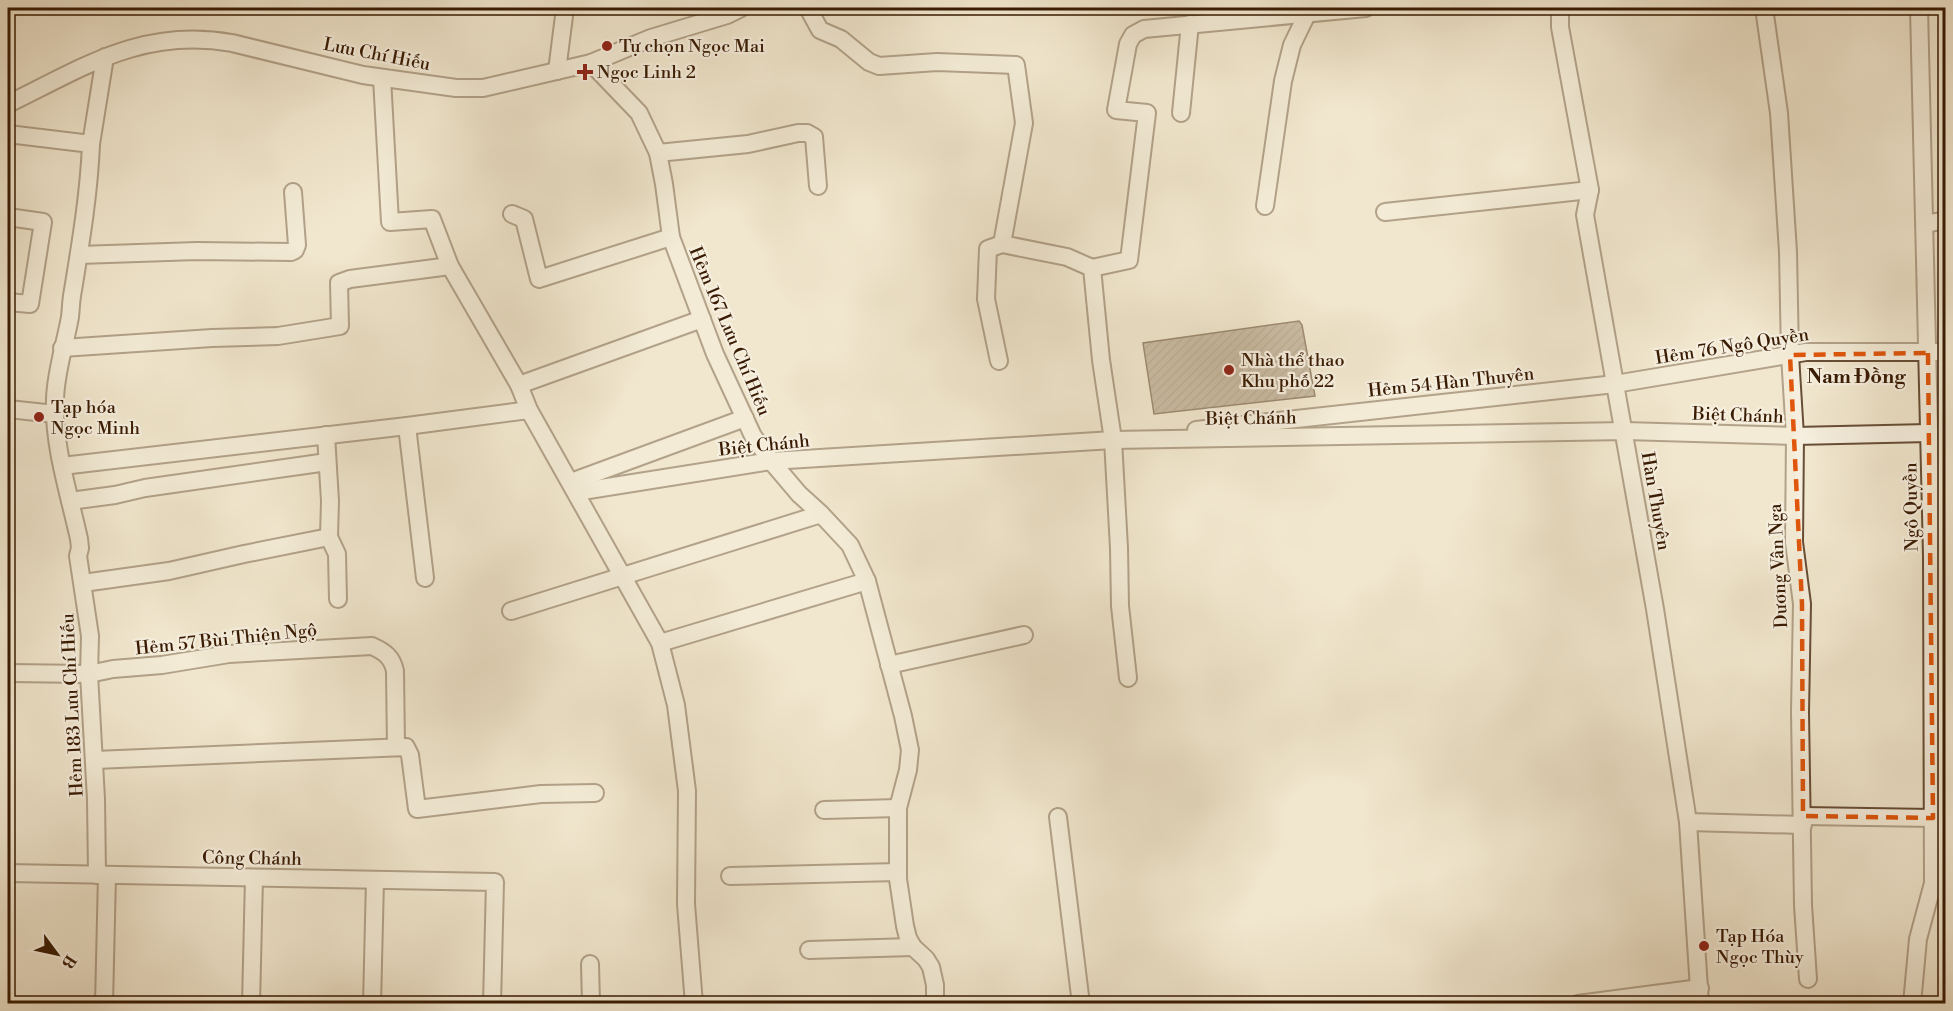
<svg xmlns="http://www.w3.org/2000/svg" width="1953" height="1011" font-family="'Libre Bodoni',serif">
  <style>
    .building { fill: url(#building-hatch); stroke: #391b03; stroke-width: 1.5 }
    .lines { fill: none; stroke-linecap: round; stroke-linejoin: round }
    .minor-casing { stroke: #674e36; stroke-width: 20 }
    .minor { stroke: #f6efdf; stroke-width: 16 }
    .marked { fill: none; stroke: #df560c; stroke-width: 4.5; stroke-dasharray: 12 8; stroke-linejoin: round }
    .poi-dot { fill: #8f2418; stroke: #f6efdf; stroke-width: 2 }
    .labels { text-anchor: middle; stroke-width: 4.5; stroke-linejoin: round; paint-order: stroke }
    .poi-label { font-size: 18px; fill: #391b03; stroke: #f6efdf; text-anchor: start }
    .street-label { font-size: 18px; fill: #391b03; stroke: #f6efdf }
    .neighbourhood-label { font-size: 20px; font-weight: bold; fill: #391b03; stroke: #f6efdf }
  </style>
  <defs>
    <pattern id="building-hatch" width="6" height="6" patternUnits="userSpaceOnUse" patternTransform="scale(1.5)"><rect width="6" height="6" fill="#99856d"/><path d="M-1 1l2-2M0 6l6-6M5 7l2-2" fill="none" stroke="#7e6c57"/></pattern>
  </defs>
  <rect width="100%" height="100%" fill="#f1e7ce"/>
  <filter id="stains"><feTurbulence type="fractalNoise" baseFrequency=".00333" numOctaves="4"/><feColorMatrix values="0 0 0 0 .2 0 0 0 0 .09 0 0 0 0 .02 0 0 0 .5 -.17"/></filter>
  <radialGradient id="worn" r=".72"><stop offset=".6" stop-color="#630" stop-opacity="0"/><stop offset="1" stop-color="#630" stop-opacity=".3"/></radialGradient>
  <path class="building" d="M1299 321 1302 325 1315 396 1154 414 1143 343Z"/>
  <g class="lines">
    <g class="minor-casing">
      <g id="minor">
        <path d="M808 8 820 30 841 39 869 62 879 66 937 62 1016 65 1024 123 1002 244 988 249 986 299 999 361"/>
        <path d="M1560 8V27L1590 190 1585 215 1655 609 1688 822 1700 1004"/>
        <path d="M1764 8 1779 113 1788 252 1790 355 1795 436 1794 542 1802 604 1800 712 1803 905 1808 979"/>
        <path d="M591 63 639 113 658 153 664 184 671 237 715 354 753 436 771 461 799 494 821 514 850 545 867 581 903 716 910 750 908 770 898 808V879L905 926 908 938 913 947 926 959 931 967 935 985V1004"/>
        <path d="M557 71 565 8"/>
        <path d="M382 78 390 222 432 219 450 266 519 385 529 410 660 643 676 705 687 791 686 904 694 1004"/>
        <path d="M8 104C84 67 143 27 232 43L363 75 456 88H483L591 63 651 38 727 15 741 8"/>
        <path d="M1181 113 1190 24"/>
        <path d="M8 134 91 144 105 57"/>
        <path d="M91 144C89 193 81 241 73 290 71 299 71 308 70 317 65 345 56 370 55 399 53 446 69 493 79 539L80 548 78 556 90 636 89 674 96 799 97 875"/>
        <path d="M658 153 748 144 798 133H807L814 137 818 186"/>
        <path d="M1265 206 1283 81 1292 45 1308 12"/>
        <path d="M1385 212 1590 190"/>
        <path d="M512 214 524 219 539 279 671 237"/>
        <path d="M8 217 43 222 30 304 8 302"/>
        <path d="M1925 224 1946 220"/>
        <path d="M1002 244 1067 257 1092 268 1129 260 1147 113 1116 110 1128 44 1133 35 1144 29 1366 8"/>
        <path d="M79 255 197 251 291 252 295 250 297 245 293 192"/>
        <path d="M1092 268 1101 360 1113 440 1119 548 1120 606 1128 678"/>
        <path d="M62 348 212 338 278 336 340 326 339 283 350 279 450 266"/>
        <path d="M519 385 702 319"/>
        <path d="M8 409 55 414"/>
        <path d="M407 426 425 578"/>
        <path d="M1196 430 1615 384 1806 352H1946"/>
        <path d="M326 435 330 501 329 537 337 554 338 599"/>
        <path d="M62 466 407 426 529 410"/>
        <path d="M571 482 745 418"/>
        <path d="M576 492 771 461 1113 440 1625 431 1795 436 1929 433"/>
        <path d="M70 501 115 495 145 488 327 462"/>
        <path d="M83 583 169 571 244 554 329 537"/>
        <path d="M511 611 821 514"/>
        <path d="M660 643 867 581"/>
        <path d="M889 665 1024 635"/>
        <path d="M8 673 89 674 113 669 162 665 229 654 372 646C385 652 392 657 395 671L396 747"/>
        <path d="M95 760 406 747 410 755 417 809 541 794 595 793"/>
        <path d="M824 810 898 808"/>
        <path d="M1803 816 1933 818"/>
        <path d="M1058 817 1081 1004"/>
        <path d="M1688 822 1803 825"/>
        <path d="M8 873 495 882 492 1004"/>
        <path d="M730 876 898 872"/>
        <path d="M809 950 913 947"/>
        <path d="M590 964 591 1004"/>
        <path d="M104 1004 107 875"/>
        <path d="M251 1004 254 878"/>
        <path d="M372 1004 375 880"/>
        <path d="M1578 1004 1700 988"/>
        <path d="M1912 1004 1918 939 1933 883 1932 555 1919 8"/>
      </g>
    </g>
    <use href="#minor" class="minor"/>
  </g>
  <path d="M0 0H1953V1011H0ZM1928 353 1933 818 1803 816 1802 604 1790 355Z" fill="#f1e7ce" fill-opacity=".55" fill-rule="evenodd"/>
  <path class="marked" d="M1928 353 1933 818 1803 816 1802 604 1790 355Z"/>
  <g class="poi-dot">
    <circle cx="607" cy="46" r="6"/>
    <path d="M582 63h6v6h6v6h-6v6h-6v-6h-6v-6h6z"/>
    <circle cx="1229" cy="370" r="6"/>
    <circle cx="39" cy="417" r="6"/>
    <circle cx="1704" cy="946" r="6"/>
  </g>
  <g class="labels">
    <g class="poi-label">
      <text x="619" y="52">Tự chọn Ngọc Mai</text>
      <text x="597" y="78">Ngọc Linh 2</text>
      <text x="1241" y="366">Nhà thể thao<tspan x="1241" dy="21">Khu phố 22</tspan></text>
      <text x="51" y="413">Tạp hóa<tspan x="51" dy="21">Ngọc Minh</tspan></text>
      <text x="1716" y="942">Tạp Hóa<tspan x="1716" dy="21">Ngọc Thùy</tspan></text>
    </g>
    <g class="street-label">
      <text transform="translate(377 54) rotate(11)" y="6">Lưu Chí Hiếu</text>
      <text transform="translate(730 331) rotate(67)" y="6">Hẻm 167 Lưu Chí Hiếu</text>
      <text transform="translate(1732 346) rotate(-9)" y="6">Hẻm 76 Ngô Quyền</text>
      <text transform="translate(1451 382) rotate(-6)" y="6">Hẻm 54 Hàn Thuyên</text>
      <text transform="translate(1738 415) rotate(2)" y="6">Biệt Chánh</text>
      <text transform="translate(1251 418) rotate(-1)" y="6">Biệt Chánh</text>
      <text transform="translate(764 445) rotate(-6)" y="6">Biệt Chánh</text>
      <text transform="translate(1656 501) rotate(80)" y="6">Hàn Thuyên</text>
      <text transform="translate(1911 507) rotate(-91)" y="6">Ngô Quyền</text>
      <text transform="translate(1778 566) rotate(-93)" y="6">Dương Vân Nga</text>
      <text transform="translate(226 639) rotate(-6)" y="6">Hẻm 57 Bùi Thiện Ngộ</text>
      <text transform="translate(72 705) rotate(-93)" y="6">Hẻm 183 Lưu Chí Hiếu</text>
      <text transform="translate(252 858) rotate(1)" y="6">Công Chánh</text>
    </g>
    <g class="neighbourhood-label">
      <text x="1856" y="383">Nam Đồng</text>
    </g>
  </g>
  <rect width="1953" height="1011" fill="none" stroke="#f1e7ce" stroke-width="30"/>
  <rect x="9" y="9" width="1935" height="993" fill="none" stroke="#391b03" stroke-width="3"/>
  <rect x="15" y="15" width="1923" height="981" fill="none" stroke="#391b03" stroke-width="1.5"/>
  <g transform="translate(57 954) rotate(123)" stroke="#f6efdf" stroke-width="4.5" paint-order="stroke">
  <path d="M0-4.5L10 22L0 15L-10 22Z" fill="#391b03"/>
  <text y="-9" font-size="16" font-weight="bold" text-anchor="middle" fill="#391b03">B</text>
  </g>
  <rect width="100%" height="100%" filter="url(#stains)"/>
  <rect width="100%" height="100%" fill="url(#worn)"/>
</svg>
